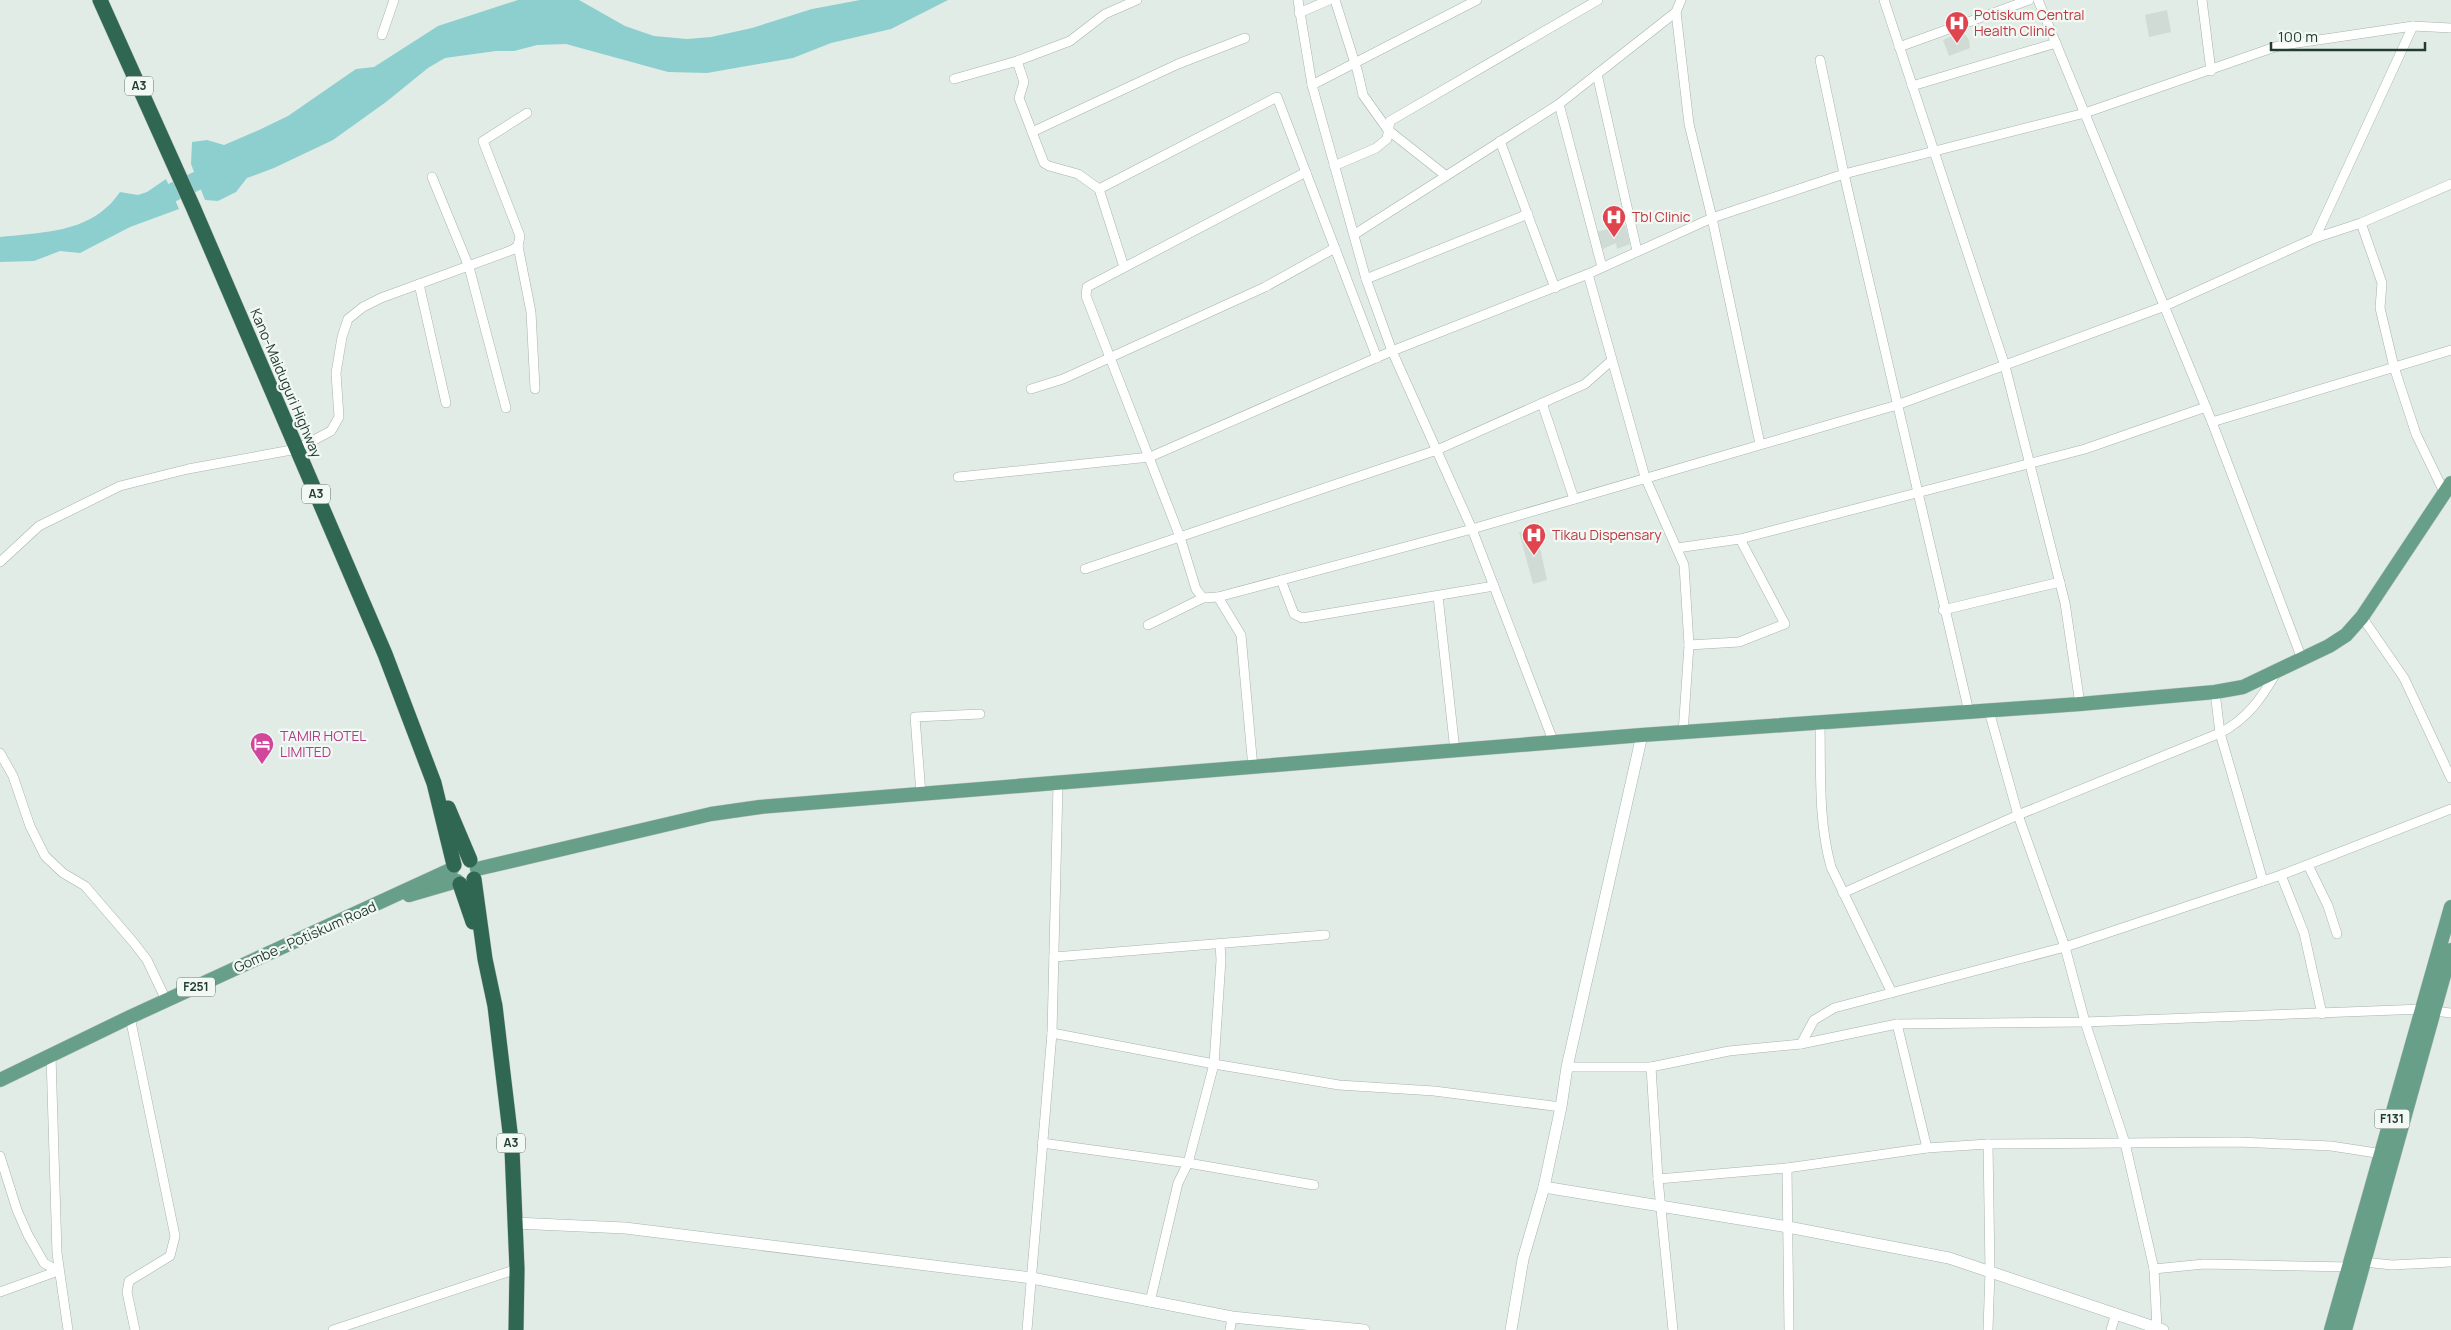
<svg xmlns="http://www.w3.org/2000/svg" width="2451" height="1330" font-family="Manrope,sans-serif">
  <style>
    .built { fill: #d0dbd5 }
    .water { fill: #8ccfce }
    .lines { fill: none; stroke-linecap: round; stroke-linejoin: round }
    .river { stroke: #8ccfce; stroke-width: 19 }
    .street-casing { stroke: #a5b4ac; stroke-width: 10 }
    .secondary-casing { stroke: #a1b7ac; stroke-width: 12 }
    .primary-casing { stroke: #c1c8c5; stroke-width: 15 }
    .highway-casing { stroke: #c1c8c5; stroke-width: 16 }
    .street { stroke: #fff; stroke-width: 9 }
    .secondary { stroke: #fff; stroke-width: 11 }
    .primary { stroke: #689f88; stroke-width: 14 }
    .highway { stroke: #306753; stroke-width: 15 }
    .labels { text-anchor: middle; stroke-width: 4.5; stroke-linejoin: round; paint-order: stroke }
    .shield { fill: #f2f8f4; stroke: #61746c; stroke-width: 1 }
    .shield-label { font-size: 12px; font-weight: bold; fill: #233c31 }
    .health-label { font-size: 14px; fill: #be3a42; stroke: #f2f8f4; text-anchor: start }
    .street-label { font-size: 14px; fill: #233c31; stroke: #f2f8f4 }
    .hotel-label { font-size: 14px; fill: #b23c85; stroke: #f2f8f4; text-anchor: start }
  </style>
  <rect width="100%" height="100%" fill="#e2ece6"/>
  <g class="built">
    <path d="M2167 10 2171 32 2149 37 2145 15Z"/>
    <path d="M1963 31 1969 40 1970 48 1949 56 1943 40Z"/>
    <path d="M1625 225 1630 244 1617 249 1616 243 1603 249 1596 232Z"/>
    <path d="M1536 529 1547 580 1533 584 1519 532Z"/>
  </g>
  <g class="water">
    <path d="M518 0H579L625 26 654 36 687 39 711 37 752 28 812 9 860 0H948L891 29 831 43 793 58 707 73 668 72 566 44 537 45 514 51H496L445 58 428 68 386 102 333 140 274 168 247 178 236 192 218 201 205 200 191 164 192 142 207 140 224 145 259 130 288 116 356 69 374 67 438 26Z"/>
    <path d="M166 179 179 209 130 227 80 253 60 251 34 261 0 262V237C35 233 80 233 107 207 112 203 116 197 120 192L138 195 147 192Z"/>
  </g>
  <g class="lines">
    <path class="river" d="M150 203 220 170"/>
    <g class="street-casing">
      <g id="street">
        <path d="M1298 0 1312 85 1366 279 1392 351 1472 529 1554 743"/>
        <path d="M1335 0 1358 73 1363 95 1388 130 1445 175"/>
        <path d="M1884 0 2005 366 2065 603 2080 704"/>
        <path d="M2038 0 2212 422 2302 659"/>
        <path d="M2202 0 2211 71"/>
        <path d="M1676 12 1689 124 1712 218 1760 444"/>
        <path d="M1299 13 1329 0"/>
        <path d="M382 35 394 0"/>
        <path d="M1899 47 2029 0"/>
        <path d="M1017 61 1024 82 1019 98 1044 163 1049 166 1078 174 1099 189 1124 267"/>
        <path d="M1597 74 1637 251"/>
        <path d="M954 79 1017 61 1070 41 1105 14 1137 0"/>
        <path d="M1312 85 1477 0"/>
        <path d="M1912 86 2056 43"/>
        <path d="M1559 104 1602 267"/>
        <path d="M1032 132 1178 64 1245 38"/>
        <path d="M1500 141 1555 288"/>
        <path d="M1334 166 1376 148 1387 139 1390 121 1598 0"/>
        <path d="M432 177 469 267 506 408"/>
        <path d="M1099 189 1277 97 1377 358"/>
        <path d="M2361 223 2382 283 2380 308 2394 367 2416 434 2445 494"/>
        <path d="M1355 234 1559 104 1676 12 1681 0"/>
        <path d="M2315 238 2413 26"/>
        <path d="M518 246 531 312 535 389"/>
        <path d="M1588 274 1645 477 1684 565 1689 645 1683 733"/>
        <path d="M1366 279 1528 214"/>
        <path d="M419 284 446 403"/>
        <path d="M1031 389 1063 379 1265 287 1335 248"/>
        <path d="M1542 403 1574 499"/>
        <path d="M2212 422 2451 350"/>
        <path d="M958 477 1150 457 1392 351 1588 274 1712 218 1844 174 1820 60"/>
        <path d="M1677 548 1740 539 2085 449 2206 407"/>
        <path d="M0 562 39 526 120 486 188 469 297 449 331 431 339 417 336 373 342 337 348 319 363 307 381 298 512 250 518 246 520 236 483 141 527 113"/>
        <path d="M1085 569 1437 450 1585 384 1611 361"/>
        <path d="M1281 580 1294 614 1302 618 1494 586"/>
        <path d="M1438 596 1455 751"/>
        <path d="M1218 597 1241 635 1253 768"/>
        <path d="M1203 598 1196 589 1180 537 1086 296 1087 287 1306 172"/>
        <path d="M1943 610 2060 582"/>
        <path d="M2362 617 2404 678 2451 778"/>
        <path d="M1148 625 1203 598 1218 597 1472 529 1897 405 2165 306 2315 238 2361 223 2451 184"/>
        <path d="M1689 645 1739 642 1785 624 1740 539"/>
        <path d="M2215 692 2220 733 2263 881"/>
        <path d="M1989 711 2018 815 2065 947 2085 1022 2125 1143 2154 1269 2157 1328"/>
        <path d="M1969 712 1844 174 2085 113 2278 46 2413 26 2451 28"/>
        <path d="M1820 723C1821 771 1818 820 1831 867L1892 993"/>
        <path d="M0 753 13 776 30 826 45 856 63 873 85 886 134 943 147 960 166 1000"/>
        <path d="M921 794 915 717 980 714"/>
        <path d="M2308 865 2328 906 2337 934"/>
        <path d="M2281 875 2304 933 2322 1014"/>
        <path d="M1843 893 2018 815 2220 733C2247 719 2261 699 2276 673"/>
        <path d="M1054 957 1325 935"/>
        <path d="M2434 1011 2451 1013"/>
        <path d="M130 1017 175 1236 170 1256 129 1281 127 1292 135 1330"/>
        <path d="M1897 1024 1927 1148"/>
        <path d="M1052 1033 1214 1064 1339 1085 1434 1091 1561 1107"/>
        <path d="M1801 1044 1814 1020 1834 1008 2065 947 2281 875 2451 809"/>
        <path d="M51 1056 57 1253 68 1330"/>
        <path d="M1567 1067H1651L1729 1051 1801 1044 1897 1024 2085 1022 2423 1009"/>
        <path d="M1651 1067 1658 1179 1673 1330"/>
        <path d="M1042 1143 1188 1163 1314 1185"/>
        <path d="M0 1156 17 1210 28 1235 44 1263 58 1271"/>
        <path d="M1787 1168 1789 1330"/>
        <path d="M1658 1179 1787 1168 1927 1148 1988 1144 2238 1142 2331 1146 2383 1154"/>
        <path d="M2364 1262 2392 1265 2451 1262"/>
        <path d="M2154 1269 2204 1264 2350 1267"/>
        <path d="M0 1292 58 1271"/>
        <path d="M1150 1302 1178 1183 1188 1163 1214 1064 1221 960 1220 944"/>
        <path d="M333 1330 517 1269"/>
        <path d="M1027 1330 1052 1033 1058 785"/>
        <path d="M1230 1330 1232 1317"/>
        <path d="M1988 1330 1990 1271 1988 1144"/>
        <path d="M2111 1330 2116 1313"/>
      </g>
    </g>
    <g class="secondary-casing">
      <g id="secondary">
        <path d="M1544 1187 1788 1227 1949 1258 2163 1330"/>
        <path d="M515 1223 625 1228 1032 1278 1232 1317 1364 1330"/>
        <path d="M1511 1330 1523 1259 1544 1187 1561 1107 1567 1067 1642 735"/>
      </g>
    </g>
    <g class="primary-casing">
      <g id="primary">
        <path d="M477 869 711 814 760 807 1642 735 2080 704 2215 692 2243 687 2329 646 2346 635 2362 617 2451 483"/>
        <path d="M409 895 457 881"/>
        <path d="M0 1080 130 1017 452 869"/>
        <path d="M2331 1330 2451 907"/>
        <path d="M2345 1330 2451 950"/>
      </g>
    </g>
    <g class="highway-casing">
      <g id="highway">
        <path d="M100 0 193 207 385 654 434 783 454 865"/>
        <path d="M448 808 470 860"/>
        <path d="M474 879 485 959 495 1006 512 1149 517 1269 516 1330"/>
        <path d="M460 884 473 922"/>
      </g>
    </g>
    <use href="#street" class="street"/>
    <use href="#secondary" class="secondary"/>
    <use href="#primary" class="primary"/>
    <use href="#highway" class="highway"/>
  </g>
  <defs>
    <g id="hospital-pin" transform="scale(1.25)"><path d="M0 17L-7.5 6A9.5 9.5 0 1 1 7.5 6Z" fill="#e0444e" stroke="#f2f8f4"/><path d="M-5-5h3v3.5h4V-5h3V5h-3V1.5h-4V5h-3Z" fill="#fff"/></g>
    <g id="hotel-pin" transform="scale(1.25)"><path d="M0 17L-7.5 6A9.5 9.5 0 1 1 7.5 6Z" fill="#d1479c" stroke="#f2f8f4"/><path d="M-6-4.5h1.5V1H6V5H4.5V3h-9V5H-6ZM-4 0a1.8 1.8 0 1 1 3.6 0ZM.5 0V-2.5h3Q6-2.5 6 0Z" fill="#fff"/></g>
  </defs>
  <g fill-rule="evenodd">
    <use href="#hospital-pin" x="1957" y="23"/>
    <use href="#hospital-pin" x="1614" y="217"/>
    <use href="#hospital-pin" x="1534" y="535"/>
    <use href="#hotel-pin" x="262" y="744"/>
  </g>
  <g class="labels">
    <g class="shield">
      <rect x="125" y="76.5" width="28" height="19" rx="4"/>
      <rect x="302" y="484.5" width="28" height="19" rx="4"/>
      <rect x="177" y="977.5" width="38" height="19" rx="4"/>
      <rect x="2374.5" y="1109.5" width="35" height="19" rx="4"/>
      <rect x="497" y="1133.5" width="28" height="19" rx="4"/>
    </g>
    <g class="shield-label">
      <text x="139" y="90">A3</text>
      <text x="316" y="498">A3</text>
      <text x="196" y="991">F251</text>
      <text x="2392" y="1123">F131</text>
      <text x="511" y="1147">A3</text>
    </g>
    <g class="health-label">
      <text x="1974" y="20">Potiskum Central<tspan x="1974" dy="16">Health Clinic</tspan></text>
      <text x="1632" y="222">Tbl Clinic</text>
      <text x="1552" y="540">Tikau Dispensary</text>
    </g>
    <g class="street-label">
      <text transform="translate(286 383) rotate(67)" y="5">Kano-Maiduguri Highway</text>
      <text transform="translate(305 937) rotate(-24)" y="5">Gombe - Potiskum Road</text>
    </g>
    <g class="hotel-label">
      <text x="280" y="741">TAMIR HOTEL<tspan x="280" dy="16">LIMITED</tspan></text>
    </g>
  </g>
  <path d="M2271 42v8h154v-8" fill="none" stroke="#233c31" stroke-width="2.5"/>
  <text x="2278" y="42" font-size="15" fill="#233c31" stroke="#f2f8f4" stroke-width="4" paint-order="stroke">100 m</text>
</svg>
